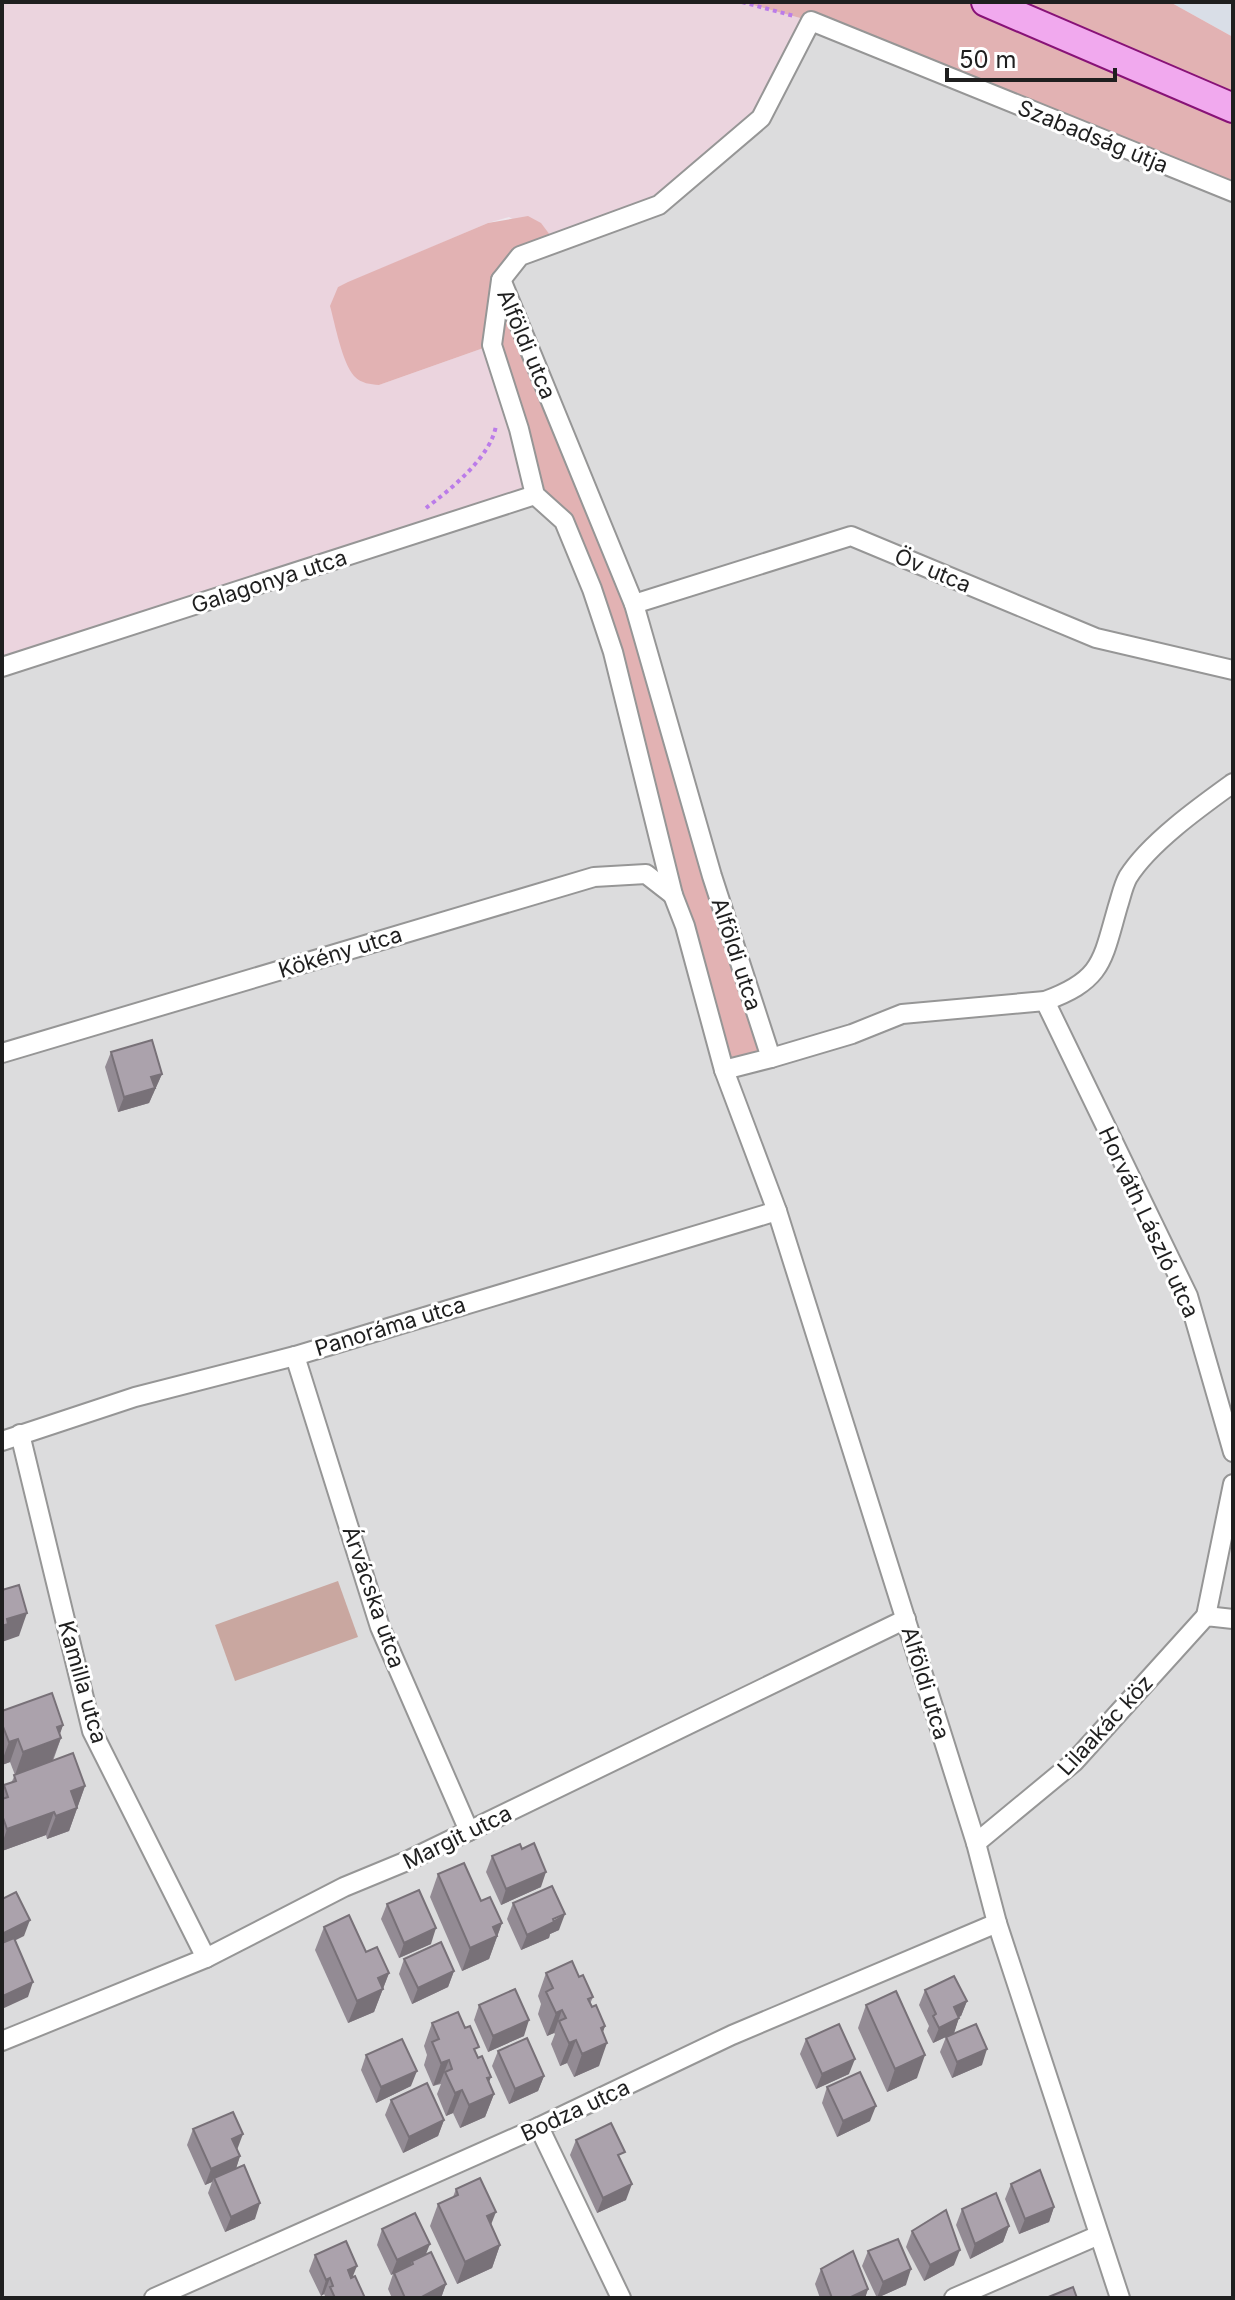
<svg xmlns="http://www.w3.org/2000/svg" width="1235" height="2300" font-family="Inter,sans-serif">
  <style>
    .residential { fill: #dcdcdd }
    .industrial { fill: #d9dee7 }
    .farmland { fill: #ebd4de }
    .grass { fill: #e2b2b3 }
    .forest { fill: #c9a7a0 }
    .lines { fill: none; stroke-linecap: round; stroke-linejoin: round }
    .minor-casing { stroke: #969696; stroke-width: 22 }
    .primary-casing { stroke: #881277; stroke-width: 32 }
    .path { stroke: #bb7ce9; stroke-width: 4; stroke-dasharray: 4 4; stroke-linecap: butt }
    .minor { stroke: #fff; stroke-width: 18 }
    .primary { stroke: #f1a9ee; stroke-width: 28 }
    .wall { fill: #938b94 }
    .shaded-wall { fill: #787178 }
    .building { fill: #aba2ac; stroke: #787178; stroke-width: 2 }
    .labels { text-anchor: middle; stroke-width: 6; stroke-linejoin: round; paint-order: stroke }
    .street-label { font-size: 22px; fill: #1f1f1f; stroke: #fff }
  </style>
  <rect width="100%" height="100%" fill="#eee6ed"/>
  <path class="residential" d="M811 21 1233 192V2298H2V667L535 496 501 280Z"/>
  <path class="industrial" d="M1170 2H1233V37Z"/>
  <path class="farmland" d="M2 2H742L811 21 761 118 659 205 556 243 509 217 488 223 338 287 379 385 492 345 535 495 2 667Z"/>
  <g class="grass">
    <path d="M742 2H1170L1233 37V192L811 21Z"/>
    <path d="M528 216 541 223 556 243 501 280 634 604 771 1058 724 1070 654 817 564 521 535 495 492 345 379 385C370 384 362 384 354 376 342 362 335 324 330 306L338 287 348 282 488 223Z"/>
  </g>
  <path class="forest" d="M338 1581 358 1637 235 1681 215 1625Z"/>
  <g class="lines">
    <g class="minor-casing">
      <g id="minor">
        <path d="M501 280 492 345 519 429 535 495 564 521 592 589 613 652 673 895 685 926 724 1070 777 1211 976 1843 997 1923 1120 2298"/>
        <path d="M501 280 520 256 659 205 761 118 811 21 1233 192"/>
        <path d="M502 282 634 604 712 876 771 1058 724 1070"/>
        <path d="M634 604 851 536 1096 638 1233 670"/>
        <path d="M2 667 535 495"/>
        <path d="M1045 1001 1188 1296 1233 1452"/>
        <path d="M2 1053 594 877 646 874 673 895"/>
        <path d="M771 1058 852 1034 902 1014 1045 1001C1103 980 1102 961 1118 906 1121 897 1123 886 1128 877 1149 843 1201 806 1233 783"/>
        <path d="M295 1356 380 1627 469 1831"/>
        <path d="M20 1434 92 1731 206 1958"/>
        <path d="M2 1441 135 1397 295 1356 777 1211"/>
        <path d="M1206 1616 1233 1484"/>
        <path d="M976 1843 1074 1762 1206 1616 1233 1619"/>
        <path d="M2 2041 206 1958 344 1887 407 1861 906 1619"/>
        <path d="M539 2127 621 2298"/>
        <path d="M154 2298 539 2127 732 2035 997 1923"/>
        <path d="M954 2298 1099 2235"/>
      </g>
    </g>
    <g class="primary-casing">
      <path id="primary" d="M986 2 1233 108"/>
    </g>
    <g class="path">
      <path d="M742 2 794 16"/>
      <path d="M426 508C450 490 492 456 496 425"/>
    </g>
    <use href="#minor" class="minor"/>
    <use href="#primary" class="primary"/>
  </g>
  <g class="wall">
    <path d="M111 1052 162 1074 149 1103 118 1112 105 1067Z"/>
    <path d="M2 1711 63 1725 59 1735 61 1738 53 1761 85 1786 69 1831 47 1839 46 1835 2 1851V1790L4 1785 11 1783 15 1775 10 1762 2 1765Z"/>
    <path d="M522 1849 541 1887 501 1905 486 1872 492 1856Z"/>
    <path d="M438 1874 481 1901 502 1923 489 1959 462 1971 430 1897Z"/>
    <path d="M513 1903 559 1930 550 1934 549 1938 521 1950 507 1919Z"/>
    <path d="M387 1904 431 1944 399 1958 381 1919Z"/>
    <path d="M324 1927 366 1952 389 1973 374 2012 348 2023 315 1950Z"/>
    <path d="M404 1959 454 1971 448 1987 412 2004 399 1974Z"/>
    <path d="M546 1973 579 1977 593 1997 590 2004 605 2026 603 2032 599 2066 574 2077 567 2063 560 2066 551 2044 555 2034 554 2033 547 2036 538 2014 541 2004 538 1996Z"/>
    <path d="M925 1990 967 2001 961 2016 959 2017 954 2033 982 2065 952 2078 940 2052 946 2037 933 2043 927 2031 929 2026 919 2005Z"/>
    <path d="M479 2005 524 2036 488 2052 474 2020Z"/>
    <path d="M866 2005 917 2078 887 2092 858 2028Z"/>
    <path d="M432 2023 477 2054 494 2094 485 2117 460 2128 453 2113 446 2116 437 2094 441 2084 433 2086 424 2065 427 2055 424 2046Z"/>
    <path d="M806 2039 849 2074 816 2089 800 2054Z"/>
    <path d="M498 2051 544 2076 538 2091 509 2104 492 2066Z"/>
    <path d="M366 2055 411 2086 376 2103 361 2070Z"/>
    <path d="M827 2087 870 2121 837 2137 822 2103Z"/>
    <path d="M391 2100 444 2120 438 2136 403 2153 385 2115Z"/>
    <path d="M193 2129 237 2150 240 2156 236 2168 255 2219 225 2232 208 2193 212 2182 205 2185 187 2145Z"/>
    <path d="M576 2140 621 2162 626 2200 597 2213 570 2155Z"/>
    <path d="M1011 2184 1054 2207 1049 2222 1019 2234 1005 2199Z"/>
    <path d="M456 2189 491 2225 500 2245 492 2268 457 2284 430 2226 438 2204 453 2197Z"/>
    <path d="M962 2209 1009 2226 1003 2242 970 2259 956 2225Z"/>
    <path d="M382 2229 426 2254 446 2284 441 2298H392L388 2289 393 2274 391 2275 377 2245Z"/>
    <path d="M912 2231 954 2265 924 2281 906 2247Z"/>
    <path d="M868 2251 906 2285 877 2298 862 2266Z"/>
    <path d="M315 2255 353 2277 365 2298H326L324 2294 321 2296 309 2271Z"/>
    <path d="M821 2269 868 2289 865 2298H820L815 2284Z"/>
  </g>
  <g class="shaded-wall">
    <path d="M162 1074 149 1103 118 1112 124 1097 151 1077Z"/>
    <path d="M27 1613 19 1636 2 1642V1626L7 1619Z"/>
    <path d="M63 1725 58 1740 61 1738 52 1761 15 1775 23 1752 57 1727Z"/>
    <path d="M18 1739 10 1762 2 1765V1761L9 1742Z"/>
    <path d="M85 1786 69 1831 47 1839 56 1816 71 1791Z"/>
    <path d="M54 1812 46 1835 2 1851V1844L7 1829Z"/>
    <path d="M546 1872 541 1887 501 1905 506 1889Z"/>
    <path d="M565 1914 559 1930 550 1934 549 1938 521 1950 527 1935Z"/>
    <path d="M30 1920 24 1936 2 1947V1934Z"/>
    <path d="M502 1923 489 1959 462 1971 470 1948 493 1927Z"/>
    <path d="M436 1928 431 1944 399 1958 404 1943Z"/>
    <path d="M454 1971 448 1987 412 2004 418 1988Z"/>
    <path d="M389 1973 374 2012 348 2023 357 2001 378 1978Z"/>
    <path d="M33 1982 28 1997 2 2009 3 1996Z"/>
    <path d="M967 2001 961 2016 948 2022 954 2007Z"/>
    <path d="M562 2010 554 2033 547 2036 556 2013Z"/>
    <path d="M959 2018 954 2033 933 2043 939 2028Z"/>
    <path d="M529 2020 524 2036 488 2052 493 2036Z"/>
    <path d="M605 2026 597 2048 607 2043 599 2066 574 2077 582 2054 601 2028Z"/>
    <path d="M576 2040 567 2063 560 2066 569 2043Z"/>
    <path d="M987 2049 982 2065 952 2078 957 2062Z"/>
    <path d="M925 2055 917 2078 887 2092 895 2069Z"/>
    <path d="M855 2059 849 2074 816 2089 822 2074Z"/>
    <path d="M449 2060 440 2083 433 2086 441 2063Z"/>
    <path d="M417 2071 411 2086 376 2103 381 2087Z"/>
    <path d="M544 2076 538 2091 509 2104 515 2089Z"/>
    <path d="M491 2077 483 2098 494 2094 485 2117 460 2128 469 2105 487 2078Z"/>
    <path d="M462 2090 453 2113 446 2116 455 2093Z"/>
    <path d="M876 2106 870 2121 837 2137 843 2121Z"/>
    <path d="M444 2120 438 2136 403 2153 409 2137Z"/>
    <path d="M243 2134 237 2150 232 2139Z"/>
    <path d="M240 2156 235 2172 214 2178 212 2182 205 2185 211 2169Z"/>
    <path d="M632 2184 626 2200 597 2213 603 2198Z"/>
    <path d="M260 2203 255 2219 225 2232 231 2217Z"/>
    <path d="M1054 2207 1049 2222 1019 2234 1025 2219Z"/>
    <path d="M496 2212 487 2235V2216Z"/>
    <path d="M1009 2226 1003 2242 970 2259 975 2244Z"/>
    <path d="M430 2244 424 2259 412 2261 410 2266 391 2275 397 2260Z"/>
    <path d="M500 2245 492 2268 457 2284 465 2262Z"/>
    <path d="M960 2250 954 2265 924 2281 930 2265Z"/>
    <path d="M357 2266 351 2281 348 2270Z"/>
    <path d="M911 2269 906 2285 877 2298 883 2282Z"/>
    <path d="M330 2278 324 2294 321 2296 326 2280Z"/>
    <path d="M446 2284 441 2298H420Z"/>
    <path d="M868 2289 865 2298H849Z"/>
  </g>
  <g class="building">
    <path d="M152 1040 162 1074 151 1077 155 1088 124 1097 111 1052Z"/>
    <path d="M19 1585 27 1613 7 1619 8 1624 2 1626V1590Z"/>
    <path d="M52 1693 63 1725 57 1727 61 1738 23 1752 18 1739 9 1742 2 1724V1711Z"/>
    <path d="M73 1753 85 1786 71 1791 77 1808 56 1816 54 1812 7 1829 2 1815V1799L8 1797 4 1785 16 1781 14 1775Z"/>
    <path d="M534 1843 546 1872 506 1889 492 1856 520 1844 522 1849Z"/>
    <path d="M464 1863 481 1901 490 1897 502 1923 493 1927 497 1936 470 1948 438 1874Z"/>
    <path d="M552 1886 565 1914 553 1919 554 1922 527 1935 513 1903Z"/>
    <path d="M419 1890 436 1928 404 1943 387 1904Z"/>
    <path d="M16 1892 30 1920 2 1934V1899Z"/>
    <path d="M349 1915 366 1952 377 1947 389 1973 378 1978 383 1989 357 2001 324 1927Z"/>
    <path d="M14 1938 33 1982 3 1996 2 1943Z"/>
    <path d="M441 1942 454 1971 418 1988 404 1959Z"/>
    <path d="M572 1961 579 1977 583 1975 593 1997 588 1999 592 2007 596 2005 605 2026 601 2028 607 2043 582 2054 576 2040 569 2043 559 2021 566 2018 562 2010 556 2013 546 1992 553 1988 546 1973Z"/>
    <path d="M954 1976 967 2001 954 2007 959 2018 939 2028 933 2016 936 2014 925 1990Z"/>
    <path d="M515 1989 529 2020 493 2036 479 2005Z"/>
    <path d="M896 1991 925 2055 895 2069 866 2005Z"/>
    <path d="M458 2012 465 2028 470 2026 479 2047 474 2049 478 2058 482 2056 491 2077 487 2078 494 2094 469 2105 462 2090 455 2093 445 2072 452 2069 449 2060 441 2063 432 2042 439 2039 432 2023Z"/>
    <path d="M839 2024 855 2059 822 2074 806 2039Z"/>
    <path d="M976 2024 987 2049 957 2062 946 2037Z"/>
    <path d="M527 2038 544 2076 515 2089 498 2051Z"/>
    <path d="M402 2039 417 2071 381 2087 366 2055Z"/>
    <path d="M860 2072 876 2106 843 2121 827 2087Z"/>
    <path d="M427 2083 444 2120 409 2137 391 2100Z"/>
    <path d="M233 2112 243 2134 232 2139 240 2156 211 2169 193 2129Z"/>
    <path d="M611 2123 625 2152 618 2155 632 2184 603 2198 576 2140Z"/>
    <path d="M244 2165 260 2203 231 2217 214 2178Z"/>
    <path d="M1040 2170 1054 2207 1025 2219 1011 2184Z"/>
    <path d="M480 2178 496 2212 487 2216 500 2245 465 2262 438 2204 458 2195 456 2189Z"/>
    <path d="M996 2193 1009 2226 975 2244 962 2209Z"/>
    <path d="M946 2210 960 2250 930 2265 912 2231Z"/>
    <path d="M415 2213 430 2244 397 2260 382 2229Z"/>
    <path d="M898 2239 911 2269 883 2282 868 2251Z"/>
    <path d="M346 2241 357 2266 348 2270 351 2278 355 2276 365 2298H335L330 2287 333 2286 330 2278 326 2280 315 2255Z"/>
    <path d="M853 2251 868 2289 849 2298H832L821 2269Z"/>
    <path d="M431 2252 446 2284 420 2298H405L394 2273 413 2264 412 2261Z"/>
    <path d="M1073 2287 1077 2298H1046Z"/>
  </g>
  <g class="labels">
    <g class="street-label">
      <text transform="translate(1093 136) rotate(22)" y="8">Szabadság útja</text>
      <text transform="translate(527 344) rotate(67)" y="8">Alföldi utca</text>
      <text transform="translate(933 570) rotate(23)" y="8">Öv utca</text>
      <text transform="translate(269 581) rotate(-18)" y="8">Galagonya utca</text>
      <text transform="translate(340 952) rotate(-17)" y="8">Kökény utca</text>
      <text transform="translate(737 954) rotate(72)" y="8">Alföldi utca</text>
      <text transform="translate(1149 1222) rotate(65)" y="8">Horváth László utca</text>
      <text transform="translate(390 1326) rotate(-17)" y="8">Panoráma utca</text>
      <text transform="translate(374 1597) rotate(71)" y="8">Árvácska utca</text>
      <text transform="translate(83 1682) rotate(74)" y="8">Kamilla utca</text>
      <text transform="translate(926 1683) rotate(73)" y="8">Alföldi utca</text>
      <text transform="translate(1105 1725) rotate(-47)" y="8">Lilaakác köz</text>
      <text transform="translate(457 1837) rotate(-26)" y="8">Margit utca</text>
      <text transform="translate(575 2110) rotate(-25)" y="8">Bodza utca</text>
    </g>
  </g>
  <rect width="1235" height="2300" fill="none" stroke="#1f1f1f" stroke-width="8"/>
  <path d="M947 68v12h168v-12" fill="none" stroke="#1f1f1f" stroke-width="4"/>
  <text x="959" y="68" font-size="24" fill="#1f1f1f" stroke="#ffffff" stroke-width="6" paint-order="stroke">50 m</text>
</svg>
